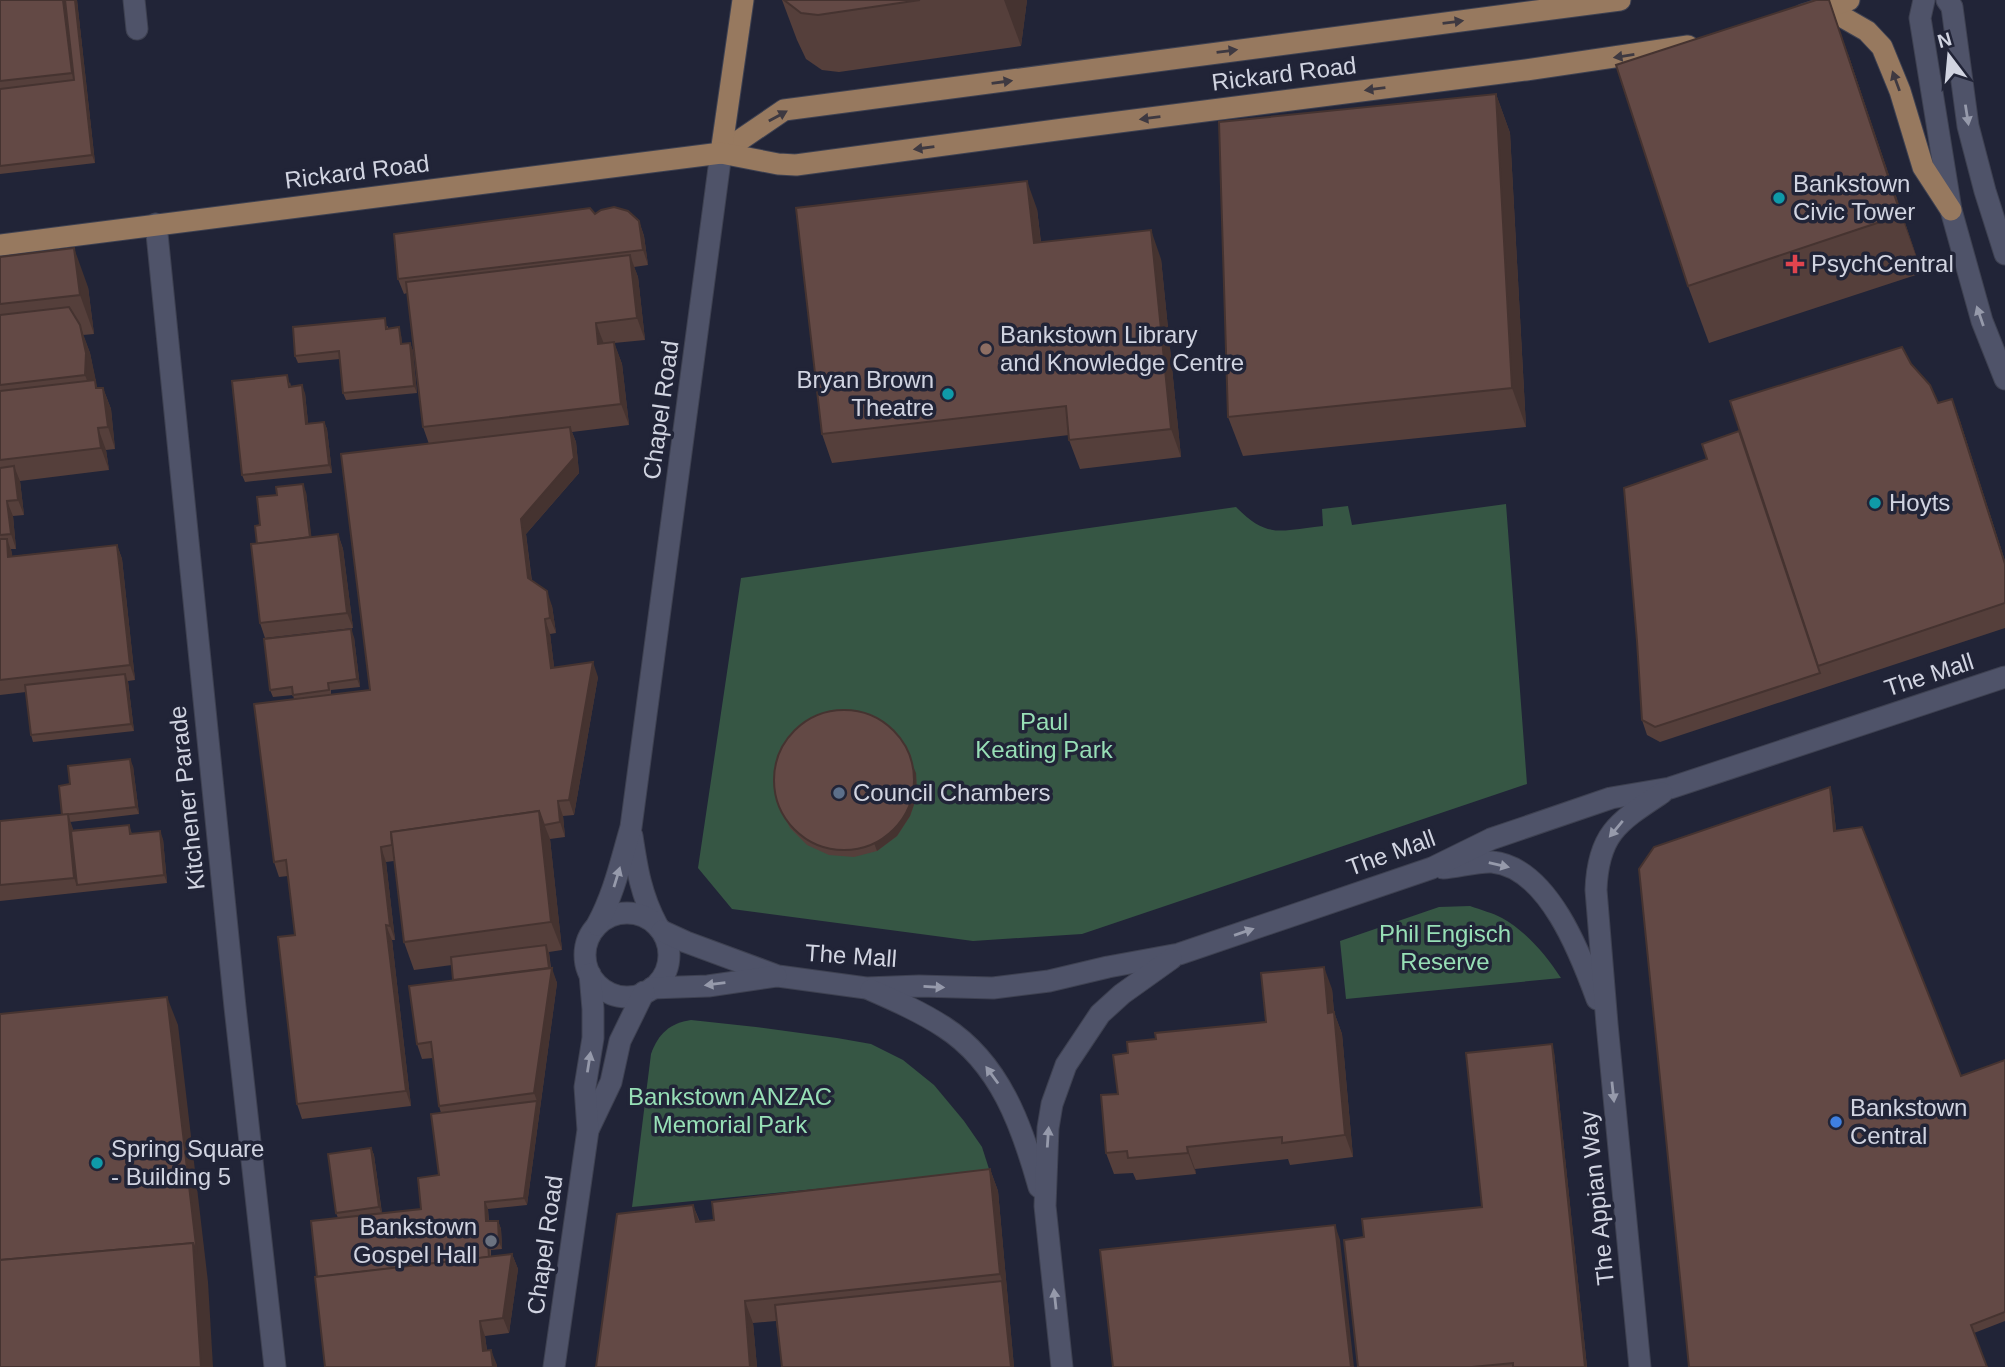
<svg xmlns="http://www.w3.org/2000/svg" width="2005" height="1367" font-family="Helvetica,sans-serif">
  <style>
    .green { fill: #365644 }
    .lines { fill: none; stroke-linecap: round; stroke-linejoin: round }
    .minor-casing { stroke: #3e4151; stroke-width: 23 }
    .major-casing { stroke: #3e4151; stroke-width: 23 }
    .minor { stroke: #4f5369; stroke-width: 21 }
    .major { stroke: #97795f; stroke-width: 21 }
    .wall { fill: #553f3b }
    .shaded-wall { fill: #453330 }
    .building { fill: #634945; stroke: #453330; stroke-width: 2 }
    .oneway { fill: #3e3941 }
    .oneway2 { fill: #969aab }
    .culture-dot { fill: #0f9aa8; stroke: #212437; stroke-width: 2.5 }
    .health-dot { fill: #e0444e; stroke: #212437; stroke-width: 2.5 }
    .education-dot { fill: #8d6e63; stroke: #212437; stroke-width: 2.5 }
    .service-dot { fill: #5c6f8a; stroke: #212437; stroke-width: 2.5 }
    .shop-dot { fill: #3f7fe0; stroke: #212437; stroke-width: 2.5 }
    .worship-dot { fill: #6b7280; stroke: #212437; stroke-width: 2.5 }
    .labels { text-anchor: middle; stroke-width: 7; stroke-linejoin: round; paint-order: stroke }
    .street-label { font-size: 24px; fill: #d1d4e1; stroke: #212437 }
    .poi-label { font-size: 24px; fill: #d1d4e1; stroke: #212437; text-anchor: start }
    .park-label { font-size: 24px; fill: #97dfb6; stroke: #212437 }
  </style>
  <rect width="100%" height="100%" fill="#212437"/>
  <g class="green">
    <path d="M1506 504 1527 784 1082 934 973 941 732 909 698 868 741 578 1236 507C1268 540 1282 530 1323 526L1322 509 1348 506 1352 525Z"/>
    <path d="M1470 906C1481 910 1493 913 1502 918 1527 932 1546 955 1561 978L1346 999 1340 941 1439 907Z"/>
    <path d="M691 1020 756 1027 837 1038 871 1044 903 1060 934 1085 964 1121 982 1147 990 1172 632 1207 651 1054C658 1034 670 1023 691 1020Z"/>
  </g>
  <g class="lines">
    <g class="minor-casing">
      <g id="minor">
        <path d="M134 0 137 29"/>
        <path d="M1924 0 1920 18 1951 210 1982 321 2005 379"/>
        <path d="M1947 0 1952 7 1968 126 1985 191 2005 254"/>
        <path d="M156 224 235 1007 275 1367"/>
        <path d="M632 836C637 869 641 895 657 925"/>
        <path d="M1443 868C1457 867 1480 861 1492 862 1548 867 1581 955 1597 999"/>
        <circle cx="627" cy="955" r="42"/>
        <path d="M597 925C614 894 621 861 631 827L721 153"/>
        <path d="M662 931 686 942 778 976 866 988 919 986 993 988 1049 981 1108 967 1179 954 1432 868 1491 839 1611 798 1670 788 2005 677"/>
        <path d="M652 988 708 986 776 976"/>
        <path d="M871 990C896 1001 921 1012 944 1027 1000 1063 1022 1126 1039 1187"/>
        <path d="M589 1128 611 1082 620 1041 644 992"/>
        <path d="M554 1367 588 1130 585 1087 593 1038V1009L590 974"/>
        <path d="M1062 1367 1045 1206 1048 1128 1052 1104 1066 1065 1100 1014 1122 994 1171 959"/>
        <path d="M1640 1367 1607 1024 1596 890C1598 834 1618 822 1662 793"/>
      </g>
    </g>
    <g class="major-casing">
      <g id="major">
        <path d="M1825 7 1867 31 1882 47 1900 91 1923 167 1951 210"/>
        <path d="M1803 15 1849 0"/>
        <path d="M721 153 784 110 1620 0"/>
        <path d="M721 153 743 0"/>
        <path d="M0 245 721 153 778 164 796 165 1064 129 1526 70 1688 46"/>
      </g>
    </g>
    <use href="#minor" class="minor"/>
    <use href="#major" class="major"/>
  </g>
  <g class="wall">
    <path d="M0 0H77L95 163 0 174Z"/>
    <path d="M782 0H1027L1021 46 839 72 822 70 806 59 797 40Z"/>
    <path d="M1848 54 1922 273 1709 343 1688 286Z"/>
    <path d="M1496 94 1510 133 1526 427 1243 456 1228 417Z"/>
    <path d="M1037 209 1041 242 1161 259 1181 457 1080 469 1069 440V435L832 463 822 434Z"/>
    <path d="M595 214 639 221 644 236 648 265 634 267 638 277 645 340 614 343 622 364 629 425 572 432 576 442 579 473 526 534 532 581 552 606 556 633 550 634 554 667 598 677 574 815 563 816 565 837 550 839 562 950 549 952 551 968 557 983 527 1205 488 1209 489 1221H498L501 1229 502 1249 491 1250V1257L512 1254 518 1269 509 1333 485 1336 487 1350 497 1365 317 1277 338 1218 336 1213 371 1148 374 1155 382 1213 421 1209 439 1175 441 1113 439 1106 433 1058 422 1059 417 1044 453 980 452 965 414 970 404 942 394 861 386 862 395 940H392L411 1106 302 1119 297 1104 295 935 288 876 279 877 274 862 294 699 293 695 273 697 270 690 354 637 360 687 331 690V695L370 690 429 444 423 427 407 293 404 294 398 279Z"/>
    <path d="M0 257 88 287 94 334 83 335 90 353 97 388H103L111 409 115 449 106 450 109 470 20 481 24 515 13 516 16 549H11L12 556 117 545 122 559 135 680 128 681 134 731 33 742 31 735 26 692 0 695Z"/>
    <path d="M388 326V328L401 335 402 344 410 343 413 351 417 393 346 400 343 393 340 359 298 363 295 356Z"/>
    <path d="M1911 364 1938 403 1952 399 1960 421 2005 561V628L1660 742 1647 735 1642 720 1707 459 1739 431Z"/>
    <path d="M290 382 291 387 305 393 308 423 324 422 327 429 332 473 245 482 242 475Z"/>
    <path d="M306 492 311 537 338 534 343 549 353 628 265 638 260 623 257 544Z"/>
    <path d="M133 766 139 814 70 822 73 830 129 825 132 834 163 839 167 883 0 901V821L62 815 70 784Z"/>
    <path d="M916 773 917 796 910 816 897 836 877 851 854 857 829 855 807 845 790 828 776 799Z"/>
    <path d="M1832 794 1836 830 1961 1076 2005 1060V1321L1974 1333 1689 1367Z"/>
    <path d="M1332 989 1334 1012 1342 1034 1353 1157 1290 1165 1288 1159 1195 1169 1196 1174 1136 1180 1133 1173 1114 1174 1106 1153 1118 1094 1128 1053 1266 1022Z"/>
    <path d="M1554 1052 1587 1367H1358L1364 1237 1482 1207Z"/>
    <path d="M990 1169 998 1191 1014 1367H782L776 1321 753 1323 757 1367H596L693 1205 700 1222Z"/>
  </g>
  <g class="shaded-wall">
    <path d="M63 0H67L77 88 72 73Z"/>
    <path d="M75 0H77L95 163 92 155Z"/>
    <path d="M1004 0H1027L1021 46Z"/>
    <path d="M1829 0 1848 54 1922 273 1901 215Z"/>
    <path d="M1496 94 1510 133 1526 427 1512 388Z"/>
    <path d="M1027 181 1037 209 1044 271 1034 243Z"/>
    <path d="M639 221 644 236 648 265 643 250Z"/>
    <path d="M1151 230 1161 259 1181 457 1171 429Z"/>
    <path d="M74 248 88 287 94 334 80 295Z"/>
    <path d="M630 255 638 277 645 340 637 318Z"/>
    <path d="M596 323 604 344H598Z"/>
    <path d="M80 325 90 353 96 381V385L102 402 95 403 85 375Z"/>
    <path d="M399 327 401 335 403 352 401 344Z"/>
    <path d="M614 342 622 364 629 425 621 404Z"/>
    <path d="M410 343 413 351 417 393 414 386Z"/>
    <path d="M302 385 305 393 309 431 306 424Z"/>
    <path d="M103 388 111 409 115 449 108 427Z"/>
    <path d="M1952 399 1960 421 2005 564Z"/>
    <path d="M324 422 327 429 332 473 329 465Z"/>
    <path d="M570 427 576 442 579 473 526 534 533 593 528 578 521 519Z"/>
    <path d="M98 428 106 450 109 470 101 448Z"/>
    <path d="M14 466 20 481 24 515 18 500Z"/>
    <path d="M303 484 306 492 313 549 310 542Z"/>
    <path d="M7 501 13 516 16 549 11 534Z"/>
    <path d="M338 534 343 549 353 628 347 613Z"/>
    <path d="M7 539 12 553 14 571 8 557Z"/>
    <path d="M117 545 122 559 135 680 130 665Z"/>
    <path d="M547 591 552 606 556 633 550 618Z"/>
    <path d="M545 619 550 634 556 682 551 668Z"/>
    <path d="M351 629 354 637 360 687 357 679Z"/>
    <path d="M593 662 598 677 574 815 569 800Z"/>
    <path d="M125 674 128 682 134 731 131 724Z"/>
    <path d="M130 759 133 766 139 814 136 807Z"/>
    <path d="M913 766 916 773 917 796 910 816 897 836 877 851 874 843Z"/>
    <path d="M1830 787 1832 794 1837 838 1834 831Z"/>
    <path d="M558 801 563 816 565 837 560 822Z"/>
    <path d="M539 811 550 839 562 950 551 922Z"/>
    <path d="M68 814 73 829 79 885H77L74 878Z"/>
    <path d="M160 831 163 839 167 883 164 875Z"/>
    <path d="M381 847 386 862 395 940 390 926Z"/>
    <path d="M386 925 392 940 411 1106 406 1091Z"/>
    <path d="M546 945 549 953 551 973 552 968 557 983 527 1205 524 1198 537 1101 534 1093Z"/>
    <path d="M1324 967 1332 989 1335 1025 1334 1012 1342 1034 1353 1157 1345 1135 1328 1013Z"/>
    <path d="M167 997 178 1025 208 1282 213 1367H201Z"/>
    <path d="M1552 1044 1554 1052 1587 1367H1585Z"/>
    <path d="M1187 1147 1195 1169 1196 1174 1188 1153Z"/>
    <path d="M371 1148 374 1155 382 1215 379 1207Z"/>
    <path d="M990 1169 998 1191 1014 1367H1011L1002 1281 1000 1274Z"/>
    <path d="M485 1202 488 1209 489 1229 486 1221Z"/>
    <path d="M693 1205 701 1227 696 1222Z"/>
    <path d="M498 1221 501 1229 502 1249 499 1242Z"/>
    <path d="M1335 1225 1340 1240 1354 1367H1351Z"/>
    <path d="M512 1254 518 1269 509 1333 503 1318Z"/>
    <path d="M745 1301 753 1323 757 1367H750Z"/>
    <path d="M480 1321 485 1336 489 1366 483 1351Z"/>
    <path d="M491 1350 497 1365V1367H493Z"/>
  </g>
  <g class="building">
    <path d="M0 0H63L72 73 0 81Z"/>
    <path d="M65 0H75L92 155 0 166V89L74 80Z"/>
    <path d="M784 0H920L818 15 801 13Z"/>
    <path d="M1816 0H1829L1901 215 1688 286 1616 65Z"/>
    <path d="M1496 94 1512 388 1228 417 1219 122Z"/>
    <path d="M1027 181 1034 243 1151 230 1171 429 1069 440 1066 406 822 434 796 208Z"/>
    <path d="M614 207 628 211 639 221 643 250 398 279 394 234 590 208 595 214 601 210Z"/>
    <path d="M74 248 80 295 0 304V257Z"/>
    <path d="M630 255 637 318 596 323 598 344 614 342 621 404 423 427 406 282Z"/>
    <path d="M69 307 80 325 86 353 85 375 0 385V315Z"/>
    <path d="M385 318 386 329 399 327 401 344 410 343 414 386 343 393 339 351 295 356 293 327Z"/>
    <path d="M1902 347 1911 364 1930 385 1938 403 1952 399 2005 564V603L1818 666 1730 401Z"/>
    <path d="M287 375 289 387 302 385 306 424 324 422 329 465 242 475 232 381Z"/>
    <path d="M95 380 96 388H103L108 427 98 428 101 448 0 460V391Z"/>
    <path d="M570 427 574 458 521 519 528 578 547 591 550 618 545 619 551 668 593 662 569 800 558 801 560 822 544 825 539 811 391 832 392 845 381 847 390 926 386 925 406 1091 297 1104 278 937 295 935 286 860 274 862 254 704 370 690 341 454Z"/>
    <path d="M1739 431 1820 673 1655 727 1642 720 1637 641 1624 488 1707 459 1702 444Z"/>
    <path d="M14 466 18 500 7 501 11 534 0 535V468Z"/>
    <path d="M303 484 310 537 257 544 255 526 260 525 257 497 277 495 276 487Z"/>
    <path d="M338 534 347 613 260 623 251 544Z"/>
    <path d="M0 539H7L8 557 117 545 130 665 0 680Z"/>
    <path d="M351 629 357 679 328 683 329 690 293 695 292 687 270 690 264 639Z"/>
    <path d="M125 674 131 724 31 735 25 685Z"/>
    <circle cx="844" cy="780" r="70"/>
    <path d="M130 759 136 807 62 815 59 786 70 784 68 766Z"/>
    <path d="M1830 787 1834 831 1862 827 1961 1076 2005 1060V1312L1971 1325 1987 1367H1689L1639 869 1654 847Z"/>
    <path d="M539 811 551 922 404 942 391 832Z"/>
    <path d="M68 814 74 878 0 885V821Z"/>
    <path d="M129 825 130 834 160 831 164 875 77 885 71 831Z"/>
    <path d="M546 945 549 968 453 980 451 957Z"/>
    <path d="M1324 967 1328 1013 1334 1012 1345 1135 1282 1143V1137L1187 1147 1188 1153 1128 1158 1127 1151 1106 1153 1101 1095 1118 1094 1113 1055 1128 1053 1127 1042 1156 1039 1155 1033 1266 1022 1261 973Z"/>
    <path d="M552 968 534 1093 439 1106 431 1042 417 1044 409 986Z"/>
    <path d="M167 997 197 1254 193 1243 0 1260V1014Z"/>
    <path d="M1552 1044 1585 1367H1513V1363L1472 1367H1358L1344 1240 1364 1237 1362 1219 1482 1207 1466 1053Z"/>
    <path d="M537 1101 524 1198 485 1202 486 1221H498L499 1242 488 1243 489 1257 317 1277 311 1221 421 1209 418 1178 439 1175 431 1114Z"/>
    <path d="M371 1148 379 1207 336 1213 328 1154Z"/>
    <path d="M990 1169 1000 1274 745 1301 750 1367H596L617 1214 693 1205 696 1222 714 1220 712 1202Z"/>
    <path d="M1335 1225 1351 1367H1113L1100 1250Z"/>
    <path d="M193 1243 201 1367H0V1260Z"/>
    <path d="M512 1254 503 1318 480 1321 483 1351 491 1350 493 1367H325L315 1277Z"/>
    <path d="M1002 1281 1011 1367H782L775 1305Z"/>
  </g>
  <defs><path id="oneway-solid" d="M-6-.8H1V-3.2L6.5 0L1 3.2V.8H-6Z" transform="scale(1.75)"/></defs>
  <g class="oneway">
    <use href="#oneway-solid" transform="translate(1453 22) rotate(-7)"/>
    <use href="#oneway-solid" transform="translate(1227 51) rotate(-7)"/>
    <use href="#oneway-solid" transform="translate(1624 56) rotate(171)"/>
    <use href="#oneway-solid" transform="translate(1896 81) rotate(-110)"/>
    <use href="#oneway-solid" transform="translate(1002 82) rotate(-8)"/>
    <use href="#oneway-solid" transform="translate(1375 89) rotate(173)"/>
    <use href="#oneway-solid" transform="translate(778 116) rotate(-29)"/>
    <use href="#oneway-solid" transform="translate(1150 118) rotate(173)"/>
    <use href="#oneway-solid" transform="translate(924 148) rotate(172)"/>
  </g>
  <g class="oneway2">
    <use href="#oneway-solid" transform="translate(1967 115) rotate(81)"/>
    <use href="#oneway-solid" transform="translate(1980 316) rotate(-109)"/>
    <use href="#oneway-solid" transform="translate(1616 829) rotate(130)"/>
    <use href="#oneway-solid" transform="translate(1499 865) rotate(13)"/>
    <use href="#oneway-solid" transform="translate(617 877) rotate(-73)"/>
    <use href="#oneway-solid" transform="translate(1244 932) rotate(-19)"/>
    <use href="#oneway-solid" transform="translate(715 984) rotate(173)"/>
    <use href="#oneway-solid" transform="translate(934 987) rotate(3)"/>
    <use href="#oneway-solid" transform="translate(589 1062) rotate(-81)"/>
    <use href="#oneway-solid" transform="translate(992 1075) rotate(-126)"/>
    <use href="#oneway-solid" transform="translate(1613 1092) rotate(84)"/>
    <use href="#oneway-solid" transform="translate(1048 1137) rotate(-86)"/>
    <use href="#oneway-solid" transform="translate(1055 1299) rotate(-96)"/>
  </g>
  <g class="culture-dot">
    <circle cx="1779" cy="198" r="7"/>
    <circle cx="948" cy="394" r="7"/>
    <circle cx="1875" cy="503" r="7"/>
    <circle cx="97" cy="1163" r="7"/>
  </g>
  <path class="health-dot" d="M1791.5 253.5h7v7h7v7h-7v7h-7v-7h-7v-7h7z"/>
  <circle class="education-dot" cx="986" cy="349" r="7"/>
  <circle class="service-dot" cx="839" cy="793" r="7"/>
  <circle class="shop-dot" cx="1836" cy="1122" r="7"/>
  <circle class="worship-dot" cx="491" cy="1241" r="7"/>
  <g class="labels">
    <g class="street-label">
      <text transform="translate(1284 74) rotate(-7)" y="8">Rickard Road</text>
      <text transform="translate(357 172) rotate(-7)" y="8">Rickard Road</text>
      <text transform="translate(661 410) rotate(-82)" y="8">Chapel Road</text>
      <text transform="translate(1929 675) rotate(-18)" y="8">The Mall</text>
      <text transform="translate(187 798) rotate(-96)" y="8">Kitchener Parade</text>
      <text transform="translate(1391 853) rotate(-20)" y="8">The Mall</text>
      <text transform="translate(851 956) rotate(4)" y="8">The Mall</text>
      <text transform="translate(1597 1198) rotate(-96)" y="8">The Appian Way</text>
      <text transform="translate(545 1245) rotate(-82)" y="8">Chapel Road</text>
    </g>
    <g class="poi-label">
      <text x="1793" y="192">Bankstown<tspan x="1793" dy="28">Civic Tower</tspan></text>
      <text x="1811" y="272">PsychCentral</text>
      <text x="1000" y="343">Bankstown Library<tspan x="1000" dy="28">and Knowledge Centre</tspan></text>
      <text x="934" y="388" text-anchor="end">Bryan Brown<tspan x="934" dy="28">Theatre</tspan></text>
      <text x="1889" y="511">Hoyts</text>
      <text x="853" y="801">Council Chambers</text>
      <text x="1850" y="1116">Bankstown<tspan x="1850" dy="28">Central</tspan></text>
      <text x="111" y="1157">Spring Square<tspan x="111" dy="28">- Building 5</tspan></text>
      <text x="477" y="1235" text-anchor="end">Bankstown<tspan x="477" dy="28">Gospel Hall</tspan></text>
    </g>
    <g class="park-label">
      <text x="1044" y="730">Paul<tspan x="1044" dy="28">Keating Park</tspan></text>
      <text x="1445" y="942">Phil Engisch<tspan x="1445" dy="28">Reserve</tspan></text>
      <text x="730" y="1105">Bankstown ANZAC<tspan x="730" dy="28">Memorial Park</tspan></text>
    </g>
  </g>
  <g transform="translate(1949 56) rotate(344)" stroke="#212437" stroke-width="5" paint-order="stroke">
  <path d="M0-5L12 26L0 18L-12 26Z" fill="#d1d4e1"/>
  <text y="-10" font-size="19" font-weight="bold" text-anchor="middle" fill="#d1d4e1">N</text>
  </g>
</svg>
